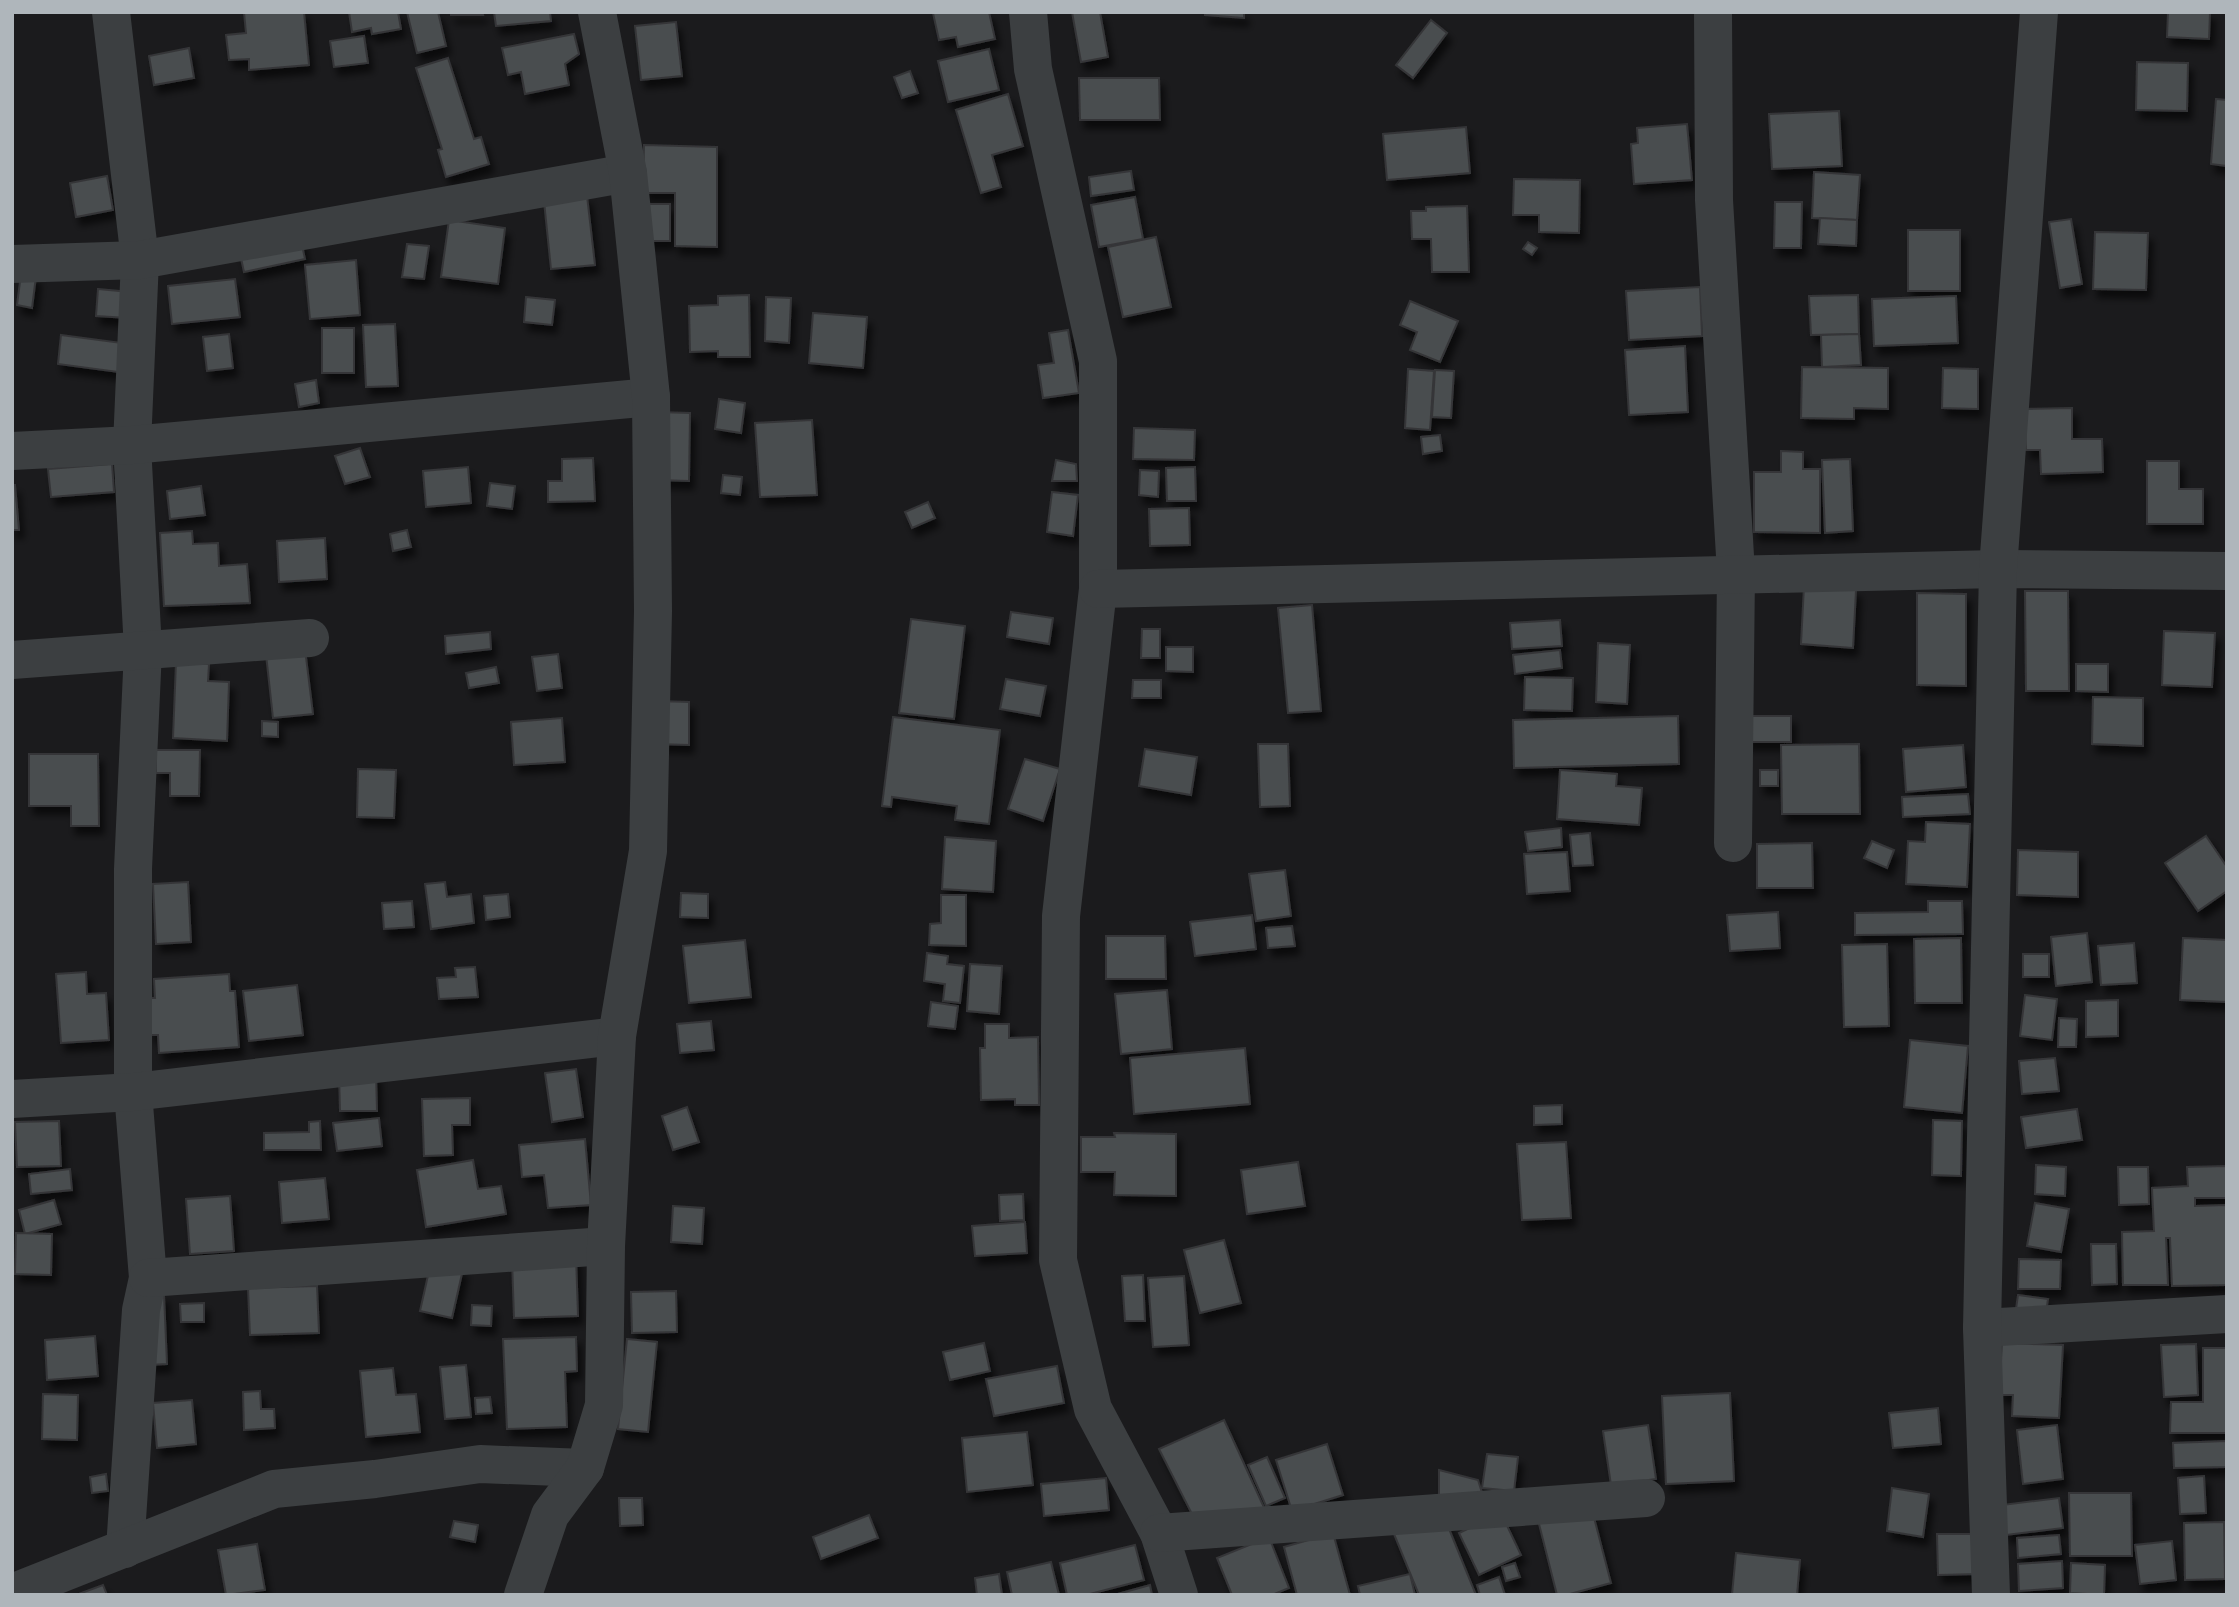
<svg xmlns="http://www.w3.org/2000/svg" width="2239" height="1607" font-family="Figtree,sans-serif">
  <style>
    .building { fill: #4a4d4f; stroke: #353638; stroke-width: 2; filter: url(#shadow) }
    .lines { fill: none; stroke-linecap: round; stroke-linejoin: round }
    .minor { stroke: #3c3f41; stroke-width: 38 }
  </style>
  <defs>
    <filter id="shadow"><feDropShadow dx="4.5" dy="8" stdDeviation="3.5" flood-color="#0009"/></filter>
  </defs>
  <rect width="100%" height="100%" fill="#1b1b1d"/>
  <g class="building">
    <path d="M244 12H304L309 65 249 70V59L229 60 226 35 246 33Z"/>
    <path d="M349 12H398L401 29 372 34 371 28 352 32Z"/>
    <path d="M407 12H438L446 46 417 53Z"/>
    <path d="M451 12H482L483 15H451Z"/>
    <path d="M494 12H550L551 21 496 26Z"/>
    <path d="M938 12H989L995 39 958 47 956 37 939 40 933 13Z"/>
    <path d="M1072 12H1100L1108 57 1081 62Z"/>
    <path d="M1205 12H1244V18L1205 15Z"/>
    <path d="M2168 12H2210L2209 39 2167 37Z"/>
    <path d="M1431 20 1447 33 1413 78 1396 65Z"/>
    <path d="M676 22 682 76 641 80 635 26Z"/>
    <path d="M574 34 579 54 565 64 569 85 525 94 521 72 508 75 502 48Z"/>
    <path d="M364 36 368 63 334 67 330 41Z"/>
    <path d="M189 48 194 78 154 85 149 56Z"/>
    <path d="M989 49 999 90 948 102 938 61Z"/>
    <path d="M448 58 474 139 481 137 489 164 446 177 438 150 442 149 416 68Z"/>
    <path d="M2137 62 2188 63 2187 111 2136 110Z"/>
    <path d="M910 71 918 93 902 98 894 77Z"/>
    <path d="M1079 78H1159L1160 120H1080Z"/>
    <path d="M1008 94 1023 146 992 155 1001 187 981 193 956 110Z"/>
    <path d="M2216 99 2227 100V166L2211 164Z"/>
    <path d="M1839 111 1842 166 1772 169 1769 114Z"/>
    <path d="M1687 124 1692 180 1634 184 1631 144 1638 143 1637 128Z"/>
    <path d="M1466 127 1470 173 1387 180 1383 134Z"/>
    <path d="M644 145 717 147V247L675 246V193H643Z"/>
    <path d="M1131 171 1134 190 1091 196 1089 177Z"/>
    <path d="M1814 172 1860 175 1857 220 1812 218Z"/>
    <path d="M107 176 113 210 76 217 70 183Z"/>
    <path d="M1514 179 1580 180 1579 233 1539 232V215H1513Z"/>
    <path d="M587 196 595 265 551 269 544 201Z"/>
    <path d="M1135 197 1143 239 1099 247 1091 205Z"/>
    <path d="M1775 202H1802L1801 248H1774Z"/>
    <rect x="644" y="204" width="26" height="37"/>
    <path d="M1467 206 1469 272H1432L1431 239H1412L1411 211H1426V207Z"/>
    <path d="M1820 218 1857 220 1856 246 1818 244Z"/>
    <path d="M2071 219 2082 284 2060 288 2049 222Z"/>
    <path d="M449 220 505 228 498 284 441 277Z"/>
    <rect x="1908" y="230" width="52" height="61"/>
    <path d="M2095 232 2148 233 2146 290 2093 289Z"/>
    <path d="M300 236 305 259 244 272 239 249Z"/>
    <path d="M1156 237 1171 307 1123 317 1108 247Z"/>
    <path d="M1528 242 1537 248 1532 255 1523 249Z"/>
    <path d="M407 244 429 246 424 279 402 277Z"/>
    <path d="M356 260 360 315 310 319 305 265Z"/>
    <path d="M21 274 36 276 32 308 17 305Z"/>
    <path d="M235 279 240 317 172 324 168 286Z"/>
    <path d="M1700 287 1702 336 1629 340 1626 291Z"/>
    <path d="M98 289 130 292 128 318 96 316Z"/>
    <path d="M749 295 750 357H718V351L690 352 689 306 718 305V296Z"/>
    <path d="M1858 295 1859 334 1811 335 1809 296Z"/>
    <path d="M1956 296 1958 343 1874 346 1872 299Z"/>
    <path d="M526 297 555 300 552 325 524 322Z"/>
    <path d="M766 297 791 298 789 343 765 341Z"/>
    <path d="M1410 301 1458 321 1440 362 1410 350 1417 332 1400 325Z"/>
    <path d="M813 313 867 317 863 368 809 363Z"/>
    <path d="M395 324 398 386 366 387 363 325Z"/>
    <rect x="322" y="328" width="32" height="45"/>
    <path d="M1068 330 1079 393 1043 398 1038 365 1054 363 1049 333Z"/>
    <path d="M229 334 233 368 207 371 203 337Z"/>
    <path d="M1859 334 1861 365 1822 367 1821 335Z"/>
    <path d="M61 335 122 343 118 372 58 364Z"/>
    <path d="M1685 346 1688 412 1629 415 1625 350Z"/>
    <path d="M1802 367 1888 368V409L1854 408V419L1801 418Z"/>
    <path d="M1943 368 1978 369V409L1942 408Z"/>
    <path d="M1408 369 1434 371 1430 430 1405 428Z"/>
    <path d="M1435 370 1454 371 1451 418 1432 417Z"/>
    <path d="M316 380 319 403 299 407 295 384Z"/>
    <path d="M719 399 745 403 741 433 715 429Z"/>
    <path d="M2072 408V439H2102L2103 472 2041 474 2040 450H2026L2024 409Z"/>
    <path d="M657 412 690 413 689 481 656 480Z"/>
    <path d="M812 420 817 495 760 497 755 423Z"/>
    <path d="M1134 428 1195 430 1194 460 1133 459Z"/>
    <path d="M1440 435 1442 451 1423 454 1421 437Z"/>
    <path d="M360 448 370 477 345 484 335 456Z"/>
    <path d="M1781 451 1803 452V469H1820V533L1754 532V472H1781Z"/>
    <path d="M593 458 595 501 548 502V481H562V459Z"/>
    <path d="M1850 459 1853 531 1825 533 1822 460Z"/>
    <path d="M1056 460 1076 464 1077 481H1052Z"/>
    <path d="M2147 461H2179V489H2203V524H2147Z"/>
    <path d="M112 464 114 492 51 497 48 469Z"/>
    <path d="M468 467 471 503 426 507 423 471Z"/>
    <path d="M1195 467 1196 501H1167L1166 468Z"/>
    <path d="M1140 470 1159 471 1158 497 1139 495Z"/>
    <path d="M723 475 742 477 740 495 721 493Z"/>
    <path d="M490 483 515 486 512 509 487 506Z"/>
    <path d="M12 485H15L19 530H12Z"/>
    <path d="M201 486 205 515 170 519 167 491Z"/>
    <path d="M1052 492 1078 495 1073 536 1047 532Z"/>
    <path d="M928 502 935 518 912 528 905 512Z"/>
    <path d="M1189 508 1190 545 1150 546 1149 509Z"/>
    <path d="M407 530 411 547 393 551 390 534Z"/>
    <path d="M192 531 193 544 218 543 219 566 247 564 250 603 164 606 160 533Z"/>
    <path d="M325 538 327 579 279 582 277 541Z"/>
    <path d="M1804 586 1856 590 1853 648 1801 644Z"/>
    <path d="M2025 591H2068L2069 691H2026Z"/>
    <path d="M1917 593 1966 594V686L1917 685Z"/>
    <path d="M1312 605 1321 711 1288 713 1278 608Z"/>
    <path d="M1011 612 1053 618 1049 644 1007 637Z"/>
    <path d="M911 619 965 626 954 719 899 713Z"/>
    <path d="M1560 620 1562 646 1512 649 1510 623Z"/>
    <path d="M1142 629H1160V658H1141Z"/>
    <path d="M2164 631 2215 633 2212 687 2162 685Z"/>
    <path d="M490 632 491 649 446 654 445 636Z"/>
    <path d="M1598 643 1630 645 1627 704 1596 702Z"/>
    <path d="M1166 647H1193V672L1166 671Z"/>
    <path d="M305 649 313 714 273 718 266 654Z"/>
    <path d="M1560 650 1562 668 1515 674 1513 655Z"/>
    <path d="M558 654 562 688 537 691 532 657Z"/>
    <path d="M176 662 209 664 208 681 229 682 227 741 173 738Z"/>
    <path d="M2076 664H2108V692L2076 691Z"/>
    <path d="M496 667 499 683 469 688 466 673Z"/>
    <path d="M1525 677 1573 678 1572 711 1524 710Z"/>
    <path d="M1006 679 1046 686 1040 716 1000 709Z"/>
    <path d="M1133 680H1161V698H1132Z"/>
    <path d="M2093 697 2143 698V746L2092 744Z"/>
    <path d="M657 701 689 702V745L656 744Z"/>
    <path d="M1678 716 1679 764 1514 768 1513 720Z"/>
    <rect x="1745" y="716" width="46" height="26"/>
    <path d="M893 717 1000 730 989 824 955 820 957 806 892 797 891 807 882 806Z"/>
    <path d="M562 718 565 762 514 765 511 722Z"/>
    <path d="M262 721 278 722V737L262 736Z"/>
    <path d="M1258 744H1288L1290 806 1260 807Z"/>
    <path d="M1859 744 1860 814H1782L1781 745Z"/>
    <path d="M1963 745 1966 787 1906 792 1903 749Z"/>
    <path d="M1145 749 1197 757 1191 795 1139 786Z"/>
    <path d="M156 750H200L199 796H170V773H156Z"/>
    <path d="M29 754H98L99 826H71V806H29Z"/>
    <path d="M1025 759 1060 769 1043 821 1008 809Z"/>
    <path d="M358 769 396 770 394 818 357 817Z"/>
    <path d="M1560 770 1617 774 1616 786 1642 788 1639 825 1557 819Z"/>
    <rect x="1760" y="770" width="18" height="16"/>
    <path d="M1968 794 1970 814 1903 817 1902 797Z"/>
    <path d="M1926 822 1970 824 1967 887 1906 884 1908 841 1925 842Z"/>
    <path d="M1561 828 1562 847 1528 851 1525 832Z"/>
    <path d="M1590 833 1593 865 1573 866 1570 835Z"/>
    <path d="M2206 836 2227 867V891L2198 911 2165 863Z"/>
    <path d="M945 837 996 841 993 892 942 889Z"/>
    <path d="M1872 841 1894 850 1887 868 1864 858Z"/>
    <path d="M1812 843 1813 888H1757V844Z"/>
    <path d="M2018 850 2078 852V897L2017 895Z"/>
    <path d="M1567 852 1570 891 1527 894 1524 854Z"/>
    <path d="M1285 870 1291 916 1256 921 1249 874Z"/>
    <path d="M188 882 191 942 156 944 153 884Z"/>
    <path d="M445 882 447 897 471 894 474 923 431 929 425 884Z"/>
    <path d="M681 893 708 894V918L680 917Z"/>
    <path d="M508 894 510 917 486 920 484 896Z"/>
    <path d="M941 895H966V946L929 945 930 924 941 923Z"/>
    <path d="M412 901 414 927 384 929 382 903Z"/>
    <path d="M1928 901H1962L1963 934 1855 935V913L1928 912Z"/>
    <path d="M1778 912 1780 948 1730 951 1727 915Z"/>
    <path d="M1252 915 1256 949 1195 956 1190 922Z"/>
    <path d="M1292 926 1295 946 1268 948 1266 928Z"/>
    <path d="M2087 933 2092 982 2056 986 2051 937Z"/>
    <path d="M1106 936H1165L1166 979H1106Z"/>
    <path d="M1961 938 1962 1003H1915L1914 939Z"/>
    <path d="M2183 938 2227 940V1002L2180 1000Z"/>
    <path d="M745 940 751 997 689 1003 683 946Z"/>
    <path d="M2134 943 2137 983 2101 985 2098 946Z"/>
    <path d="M1887 944 1889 1026 1844 1027 1842 945Z"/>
    <path d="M927 953 948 956 947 964 964 966 960 1003 943 1001 945 984 924 981Z"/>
    <rect x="2023" y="954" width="26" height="23"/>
    <path d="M970 964 1002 966 999 1014 967 1011Z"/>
    <path d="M475 967 478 997 439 999 437 978 456 977 455 968Z"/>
    <path d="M86 972 87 994 106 993 109 1040 61 1043 56 974Z"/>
    <path d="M229 974 230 991H235L239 1047 159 1053 158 1035H151L148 998H155L154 979Z"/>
    <path d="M297 985 303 1035 249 1041 243 991Z"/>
    <path d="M1167 990 1172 1049 1121 1054 1115 994Z"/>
    <path d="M2025 995 2057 999 2052 1040 2020 1036Z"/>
    <path d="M2118 1000V1036L2086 1037V1001Z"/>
    <path d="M931 1002 958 1006 955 1029 928 1026Z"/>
    <path d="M2059 1018 2077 1019 2076 1047H2058Z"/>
    <path d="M711 1021 714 1050 680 1053 677 1024Z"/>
    <path d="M985 1024H1009V1038L1038 1037 1039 1105H1015V1099L981 1100 980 1048H985Z"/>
    <path d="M1910 1040 1968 1046 1962 1113 1904 1107Z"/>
    <path d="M1245 1048 1250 1104 1134 1114 1130 1058Z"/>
    <path d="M2055 1058 2059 1091 2022 1094 2019 1061Z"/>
    <path d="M576 1069 583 1117 552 1122 545 1073Z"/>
    <path d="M339 1073H376L377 1111H340Z"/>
    <path d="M470 1098V1125H452L453 1155 424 1156 422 1099Z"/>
    <path d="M1562 1105V1124L1534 1125V1106Z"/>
    <path d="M687 1107 699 1142 673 1150 662 1116Z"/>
    <path d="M2077 1109 2082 1140 2026 1148 2021 1117Z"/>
    <path d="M379 1118 382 1146 337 1151 333 1123Z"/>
    <path d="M1933 1120 1962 1121 1961 1176 1932 1175Z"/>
    <path d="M59 1121 61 1166 17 1167 15 1122Z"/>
    <path d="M320 1121 321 1150H264V1133L309 1132V1122Z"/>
    <path d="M1114 1133 1176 1134V1196L1114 1195 1115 1172H1081V1137H1115Z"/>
    <path d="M585 1139 591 1205 548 1208 544 1175 522 1177 519 1145Z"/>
    <path d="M1566 1142 1571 1218 1522 1220 1517 1144Z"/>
    <path d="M473 1160 478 1189 501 1186 506 1214 426 1227 417 1170Z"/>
    <path d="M1298 1162 1305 1206 1247 1214 1241 1170Z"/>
    <path d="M2036 1165 2066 1167 2065 1196 2035 1194Z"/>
    <path d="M2227 1166V1198H2195V1206L2227 1205V1285L2172 1286 2170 1238H2166L2168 1285H2123L2122 1232 2154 1231 2152 1188 2188 1186 2187 1167Z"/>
    <path d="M2118 1167H2148L2149 1204 2119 1205Z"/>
    <path d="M70 1169 72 1190 31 1194 29 1174Z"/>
    <path d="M325 1178 329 1219 282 1223 279 1182Z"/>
    <path d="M1023 1194 1024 1220 1000 1221 999 1195Z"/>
    <path d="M230 1196 234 1251 190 1254 186 1199Z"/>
    <path d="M54 1200 61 1224 25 1234 19 1210Z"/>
    <path d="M2035 1203 2069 1209 2061 1252 2027 1246Z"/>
    <path d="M673 1206 704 1208 702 1244 671 1242Z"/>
    <path d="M1025 1222 1027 1253 975 1256 972 1226Z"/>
    <path d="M16 1233 52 1234 51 1275 15 1274Z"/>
    <path d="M1224 1240 1241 1303 1200 1313 1184 1250Z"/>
    <path d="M2091 1244H2116L2117 1284 2092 1285Z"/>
    <path d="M576 1256 578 1316 514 1318 512 1259Z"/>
    <path d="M2019 1259 2061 1260 2060 1289H2018Z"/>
    <path d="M431 1262 463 1269 452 1318 420 1311Z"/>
    <path d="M1143 1275 1145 1321H1125L1122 1276Z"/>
    <path d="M1184 1276 1189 1345 1153 1347 1148 1278Z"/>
    <path d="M317 1286 319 1333 250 1335 248 1288Z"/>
    <path d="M676 1291 677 1332 632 1333 631 1292Z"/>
    <path d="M145 1295H164L167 1364 148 1365Z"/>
    <path d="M2018 1295 2048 1299 2046 1313 2016 1309Z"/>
    <path d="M204 1303V1322H181L180 1304Z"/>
    <path d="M472 1305 492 1306 491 1326 471 1325Z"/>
    <path d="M95 1336 98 1376 47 1380 45 1340Z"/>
    <path d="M576 1337 577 1371 565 1372 567 1427 507 1429 503 1339Z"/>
    <path d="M627 1339 657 1342 648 1432 618 1429Z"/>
    <path d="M984 1343 990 1371 950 1380 943 1352Z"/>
    <path d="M2002 1343 2063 1345 2059 1418 2012 1416 2013 1395H1999Z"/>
    <path d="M2196 1344 2198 1395 2164 1397 2161 1345Z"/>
    <path d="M2203 1348H2227V1433H2170L2171 1402H2203Z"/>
    <path d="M466 1365 471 1417 445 1419 440 1367Z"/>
    <path d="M1057 1366 1064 1403 994 1416 986 1379Z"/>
    <path d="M393 1368 396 1395 416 1394 420 1432 366 1437 360 1371Z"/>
    <path d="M260 1391 261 1409H274L275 1428 244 1430 243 1392Z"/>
    <path d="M1730 1393 1734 1481 1666 1484 1662 1396Z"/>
    <path d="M43 1394 78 1395 77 1440 42 1439Z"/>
    <path d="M490 1397 492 1413 476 1414 475 1398Z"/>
    <path d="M192 1400 196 1444 157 1448 153 1403Z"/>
    <path d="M1938 1408 1941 1444 1893 1448 1889 1413Z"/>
    <path d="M1224 1420 1267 1514 1198 1526 1159 1449Z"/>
    <path d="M1648 1425 1656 1479 1611 1485 1603 1431Z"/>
    <path d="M2057 1425 2063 1479 2023 1484 2017 1430Z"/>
    <path d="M1027 1432 1033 1485 967 1492 962 1438Z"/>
    <path d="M2227 1441V1467L2174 1468 2173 1443Z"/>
    <path d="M1327 1444 1343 1495 1292 1511 1276 1460Z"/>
    <path d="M1487 1454 1518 1457 1514 1491 1482 1488Z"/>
    <path d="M1267 1457 1285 1498 1266 1506 1248 1465Z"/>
    <path d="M1439 1470 1478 1480 1483 1496H1439Z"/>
    <path d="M106 1474 108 1491 92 1493 90 1477Z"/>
    <path d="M2204 1476 2206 1513 2180 1514 2178 1478Z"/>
    <path d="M1106 1478 1109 1510 1044 1516 1041 1484Z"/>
    <path d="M1892 1488 1929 1494 1923 1537 1887 1531Z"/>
    <path d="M2069 1493H2131L2132 1556H2070Z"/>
    <path d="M619 1498H642L643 1525 620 1526Z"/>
    <path d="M2059 1498 2063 1528 2006 1535 2002 1505Z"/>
    <path d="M1591 1506 1611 1583 1566 1595H1557L1538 1520Z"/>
    <path d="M1501 1513 1521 1555 1479 1575 1459 1533Z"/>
    <path d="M1443 1514 1476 1595H1419L1394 1534Z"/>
    <path d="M869 1515 878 1538 821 1559 813 1537Z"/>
    <path d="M454 1521 478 1525 475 1542 450 1537Z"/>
    <path d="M2224 1522 2225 1579 2185 1580 2184 1523Z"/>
    <path d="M1333 1533 1350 1595H1297L1284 1547Z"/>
    <path d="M1937 1534H1977V1574L1938 1575Z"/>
    <path d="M2059 1535 2061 1554 2018 1558 2017 1538Z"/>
    <path d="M1269 1537 1289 1588 1272 1595H1232L1217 1558Z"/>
    <path d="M2172 1541 2176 1580 2140 1584 2135 1545Z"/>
    <path d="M257 1544 265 1590 226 1595 218 1550Z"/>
    <path d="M1135 1545 1144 1580 1086 1595H1067L1060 1563Z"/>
    <path d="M1736 1553 1800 1560 1797 1595H1732Z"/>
    <path d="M2062 1561 2063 1588 2019 1591 2018 1564Z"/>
    <path d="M1051 1562 1059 1595H1012L1007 1572Z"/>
    <path d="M1515 1563 1520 1577 1506 1581 1502 1567Z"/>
    <path d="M2071 1563 2105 1565 2104 1595 2070 1593Z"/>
    <path d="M999 1574 1002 1595H977L975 1578Z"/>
    <path d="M1410 1574 1415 1595H1360L1358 1586Z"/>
    <path d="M1499 1577 1505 1595H1480L1477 1585Z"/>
    <path d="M103 1585 107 1595H76Z"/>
    <path d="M1150 1585 1152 1595H1114Z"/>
  </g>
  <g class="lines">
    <g class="minor">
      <path d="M111 12 140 260 132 445 143 650 133 869V1092L148 1278 141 1310 125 1549"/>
      <path d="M1028 12 1033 69 1098 361V589L1061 916 1058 1260 1093 1409 1159 1533 1179 1595"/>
      <path d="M1713 12 1714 200 1736 573 1733 843"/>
      <path d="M12 264 140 260 628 173"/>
      <path d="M12 451 132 445 651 397"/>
      <path d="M1098 589 1998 569 2227 571"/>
      <path d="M12 660 310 638"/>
      <path d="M12 1099 133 1092 617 1036"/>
      <path d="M148 1278 606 1246"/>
      <path d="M1982 1328 2227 1314"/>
      <path d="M1159 1533 1646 1498"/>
      <path d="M12 1593 274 1489 375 1479 480 1464 585 1468"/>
      <path d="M523 1595 550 1515 585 1468 604 1405 606 1246 617 1036 648 851 653 611 651 397 628 173 597 12"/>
      <path d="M1991 1595 1982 1328 1998 569 2039 12"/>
    </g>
  </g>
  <rect width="2239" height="1607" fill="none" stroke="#afb6bb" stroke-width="28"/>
</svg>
